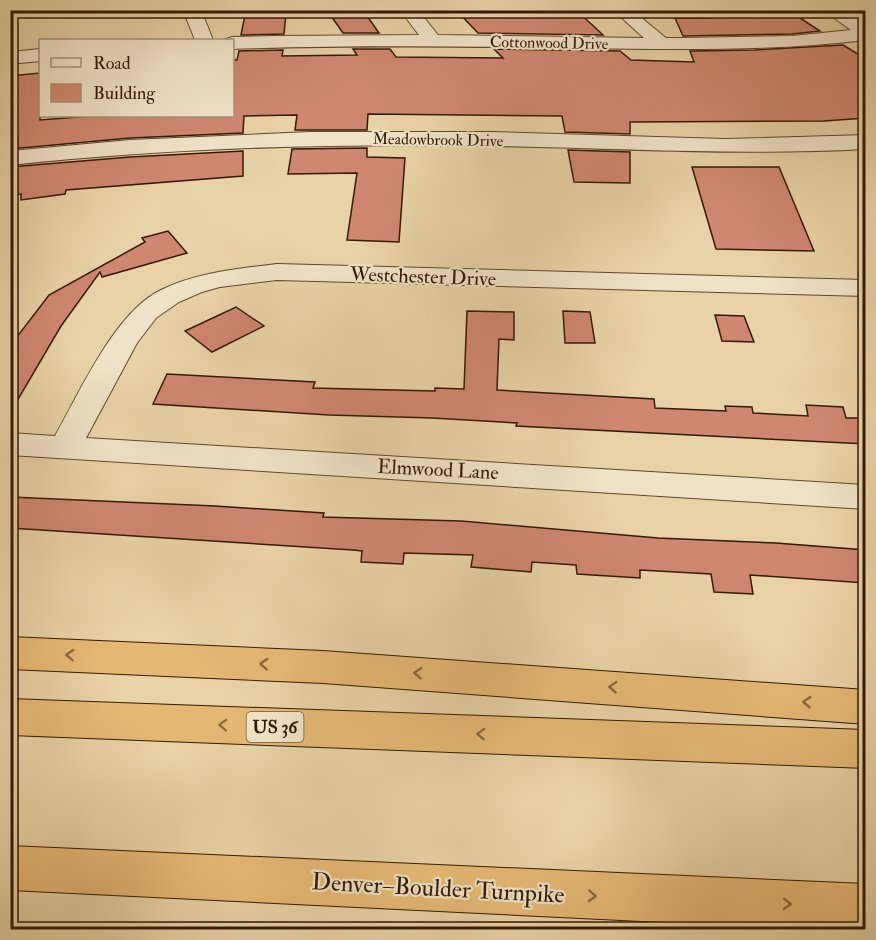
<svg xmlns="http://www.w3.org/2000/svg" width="876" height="940" font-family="'IM FELL Double Pica',serif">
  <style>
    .building { fill: #cf8770; stroke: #331a03; stroke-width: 1.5 }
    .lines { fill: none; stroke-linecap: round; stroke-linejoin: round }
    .minor-casing { stroke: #60482c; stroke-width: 2 }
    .highway-casing { stroke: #331a03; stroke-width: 2 }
    .minor { fill: #f0e2c6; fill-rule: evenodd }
    .highway { fill: #e4b974; fill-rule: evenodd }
    .oneway { stroke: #8c6a3c }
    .labels { text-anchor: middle; stroke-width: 4.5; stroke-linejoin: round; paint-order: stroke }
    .far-street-label { font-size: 16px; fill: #331a03; stroke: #f0e2c6 }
    .shield { fill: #f0e2c6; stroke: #6c563e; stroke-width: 1.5 }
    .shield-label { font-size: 18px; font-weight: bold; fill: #331a03 }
    .street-label { font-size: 20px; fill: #331a03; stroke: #f0e2c6 }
    .near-street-label { font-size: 24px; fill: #331a03; stroke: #f0e2c6 }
  </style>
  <rect width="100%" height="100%" fill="#e8d2a7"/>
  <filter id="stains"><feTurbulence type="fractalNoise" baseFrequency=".00333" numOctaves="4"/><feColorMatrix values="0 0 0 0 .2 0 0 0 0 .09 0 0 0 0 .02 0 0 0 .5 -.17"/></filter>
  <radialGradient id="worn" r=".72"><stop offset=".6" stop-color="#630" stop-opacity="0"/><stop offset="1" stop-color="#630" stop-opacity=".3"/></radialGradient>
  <g class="building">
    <path d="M351 10H363L379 33H343L329 13Z"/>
    <path d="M456 10H498L504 16 576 10 603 35 478 33Z"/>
    <path d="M768 10H788L820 31 792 34 683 36 675 18H710Z"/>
    <path d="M286 14 284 34 241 35 245 15Z"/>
    <path d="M843 45 866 59V118L824 121 630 122V134L565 132 562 116 368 114 367 130H295L297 115 244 116 243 133 130 138 10 149V76L40 73V120L92 116H232V60H237L239 51 283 50 282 56 357 55 353 49H390L396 57 503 58 494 49 620 51 631 60 694 62 690 51 755 50Z"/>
    <path d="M367 148V157L405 158 399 242 347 240 357 173 288 174 292 149Z"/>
    <path d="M568 150 630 152V183L574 182Z"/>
    <path d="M243 151V176L66 190 65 194 21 200V194L10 195V167L130 157Z"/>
    <path d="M692 167H779L814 251 716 249Z"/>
    <path d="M168 231 187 253 102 277 100 272 61 326 10 413V346L49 295 145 242 142 238Z"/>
    <path d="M236 307 264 326 212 352 185 331Z"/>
    <path d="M467 311 514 312V340L499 339 497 390 654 399 655 408 726 411 725 406 752 407 753 413 808 416 806 405 843 407 846 418H861L866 432V444L516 426 517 423 432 418 329 415 153 404 167 374 315 382 313 388 435 391V388L464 389Z"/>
    <path d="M563 311 590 312 595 343H565Z"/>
    <path d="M715 315 744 316 754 342 722 341Z"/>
    <path d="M10 497 215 506 324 513 323 517 461 521 658 538 776 543 866 550V583L750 575 753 594 714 592 711 574 640 570V578L577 574 576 565 532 562 531 572 471 567 473 555 404 553 403 564 361 562 362 551 353 550 10 528Z"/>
  </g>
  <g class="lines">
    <g class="minor-casing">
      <g id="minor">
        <path d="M183 10H201L213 40H195Z"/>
        <path d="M400 10H418L438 35 644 38 613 10H632L666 38H681L792 36 851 30 823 10H844L866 24V40C767 52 669 49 570 48 457 46 345 45 232 49V40H224L232 37 274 36 419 35Z"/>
        <path d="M40 49V61L10 64V52Z"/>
        <path d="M310 132H490L725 139 866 135V149C740 156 615 148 490 146 330 143 170 148 10 165V151L130 140Z"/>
        <path d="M277 264 866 280V296L277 280 220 287 202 292 179 302 156 318 137 343 86 438 866 485V509L10 455V433L55 436C80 392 115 312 161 290 198 272 238 269 277 264Z"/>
      </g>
    </g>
    <g class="highway-casing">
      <g id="highway">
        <path d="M10 637 323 651 866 690V724L323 683 10 669Z"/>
        <path d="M10 699 866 730V768L10 735Z"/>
        <path d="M10 846 866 884V930H823L10 890Z"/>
      </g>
    </g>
    <use href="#minor" class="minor"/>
    <use href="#highway" class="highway"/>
  </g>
  <defs><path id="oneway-chevron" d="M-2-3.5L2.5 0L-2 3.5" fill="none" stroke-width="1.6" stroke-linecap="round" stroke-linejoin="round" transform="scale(1.5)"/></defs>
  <g class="oneway">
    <use href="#oneway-chevron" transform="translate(70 655) rotate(-177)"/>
    <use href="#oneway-chevron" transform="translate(264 664) rotate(-177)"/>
    <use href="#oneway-chevron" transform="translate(418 673) rotate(-176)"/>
    <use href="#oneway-chevron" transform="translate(613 687) rotate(-176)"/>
    <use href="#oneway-chevron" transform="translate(807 702) rotate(-176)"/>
    <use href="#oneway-chevron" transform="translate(223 725) rotate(-178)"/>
    <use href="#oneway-chevron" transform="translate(481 734) rotate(-178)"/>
    <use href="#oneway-chevron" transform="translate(592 896) rotate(3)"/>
    <use href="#oneway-chevron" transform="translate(787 904) rotate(2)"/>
  </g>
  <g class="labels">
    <g class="far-street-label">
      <text transform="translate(549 42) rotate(1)" y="6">Cottonwood Drive</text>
      <text transform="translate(438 139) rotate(1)" y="6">Meadowbrook Drive</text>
    </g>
    <rect class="shield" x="246.5" y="712" width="57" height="30" rx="4.5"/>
    <g class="shield-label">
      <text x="275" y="733">US 36</text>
    </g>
    <g class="street-label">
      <text transform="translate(423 276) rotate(2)" y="7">Westchester Drive</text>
      <text transform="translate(438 469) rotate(3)" y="7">Elmwood Lane</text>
    </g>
    <g class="near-street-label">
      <text transform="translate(438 888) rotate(3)" y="8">Denver–Boulder Turnpike</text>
    </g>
  </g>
  <rect width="876" height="940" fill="none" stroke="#e8d2a7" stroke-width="36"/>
  <rect x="12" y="12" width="852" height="916" fill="none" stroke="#331a03" stroke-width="3"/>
  <rect x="18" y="18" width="840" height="904" fill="none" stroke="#331a03" stroke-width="1.5"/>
  <rect x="39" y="39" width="195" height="78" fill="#f0e2c6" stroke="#a49278" stroke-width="1.5"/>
  <rect x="51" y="58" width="30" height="9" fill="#f0e2c6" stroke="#a49278" stroke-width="1.5"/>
  <text x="93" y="69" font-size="18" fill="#331a03">Road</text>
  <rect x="51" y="84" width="30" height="18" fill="#cf8770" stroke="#a49278" stroke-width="1.5"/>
  <text x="93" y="99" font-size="18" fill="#331a03">Building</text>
  <rect width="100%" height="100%" filter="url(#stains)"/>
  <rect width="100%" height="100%" fill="url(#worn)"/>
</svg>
